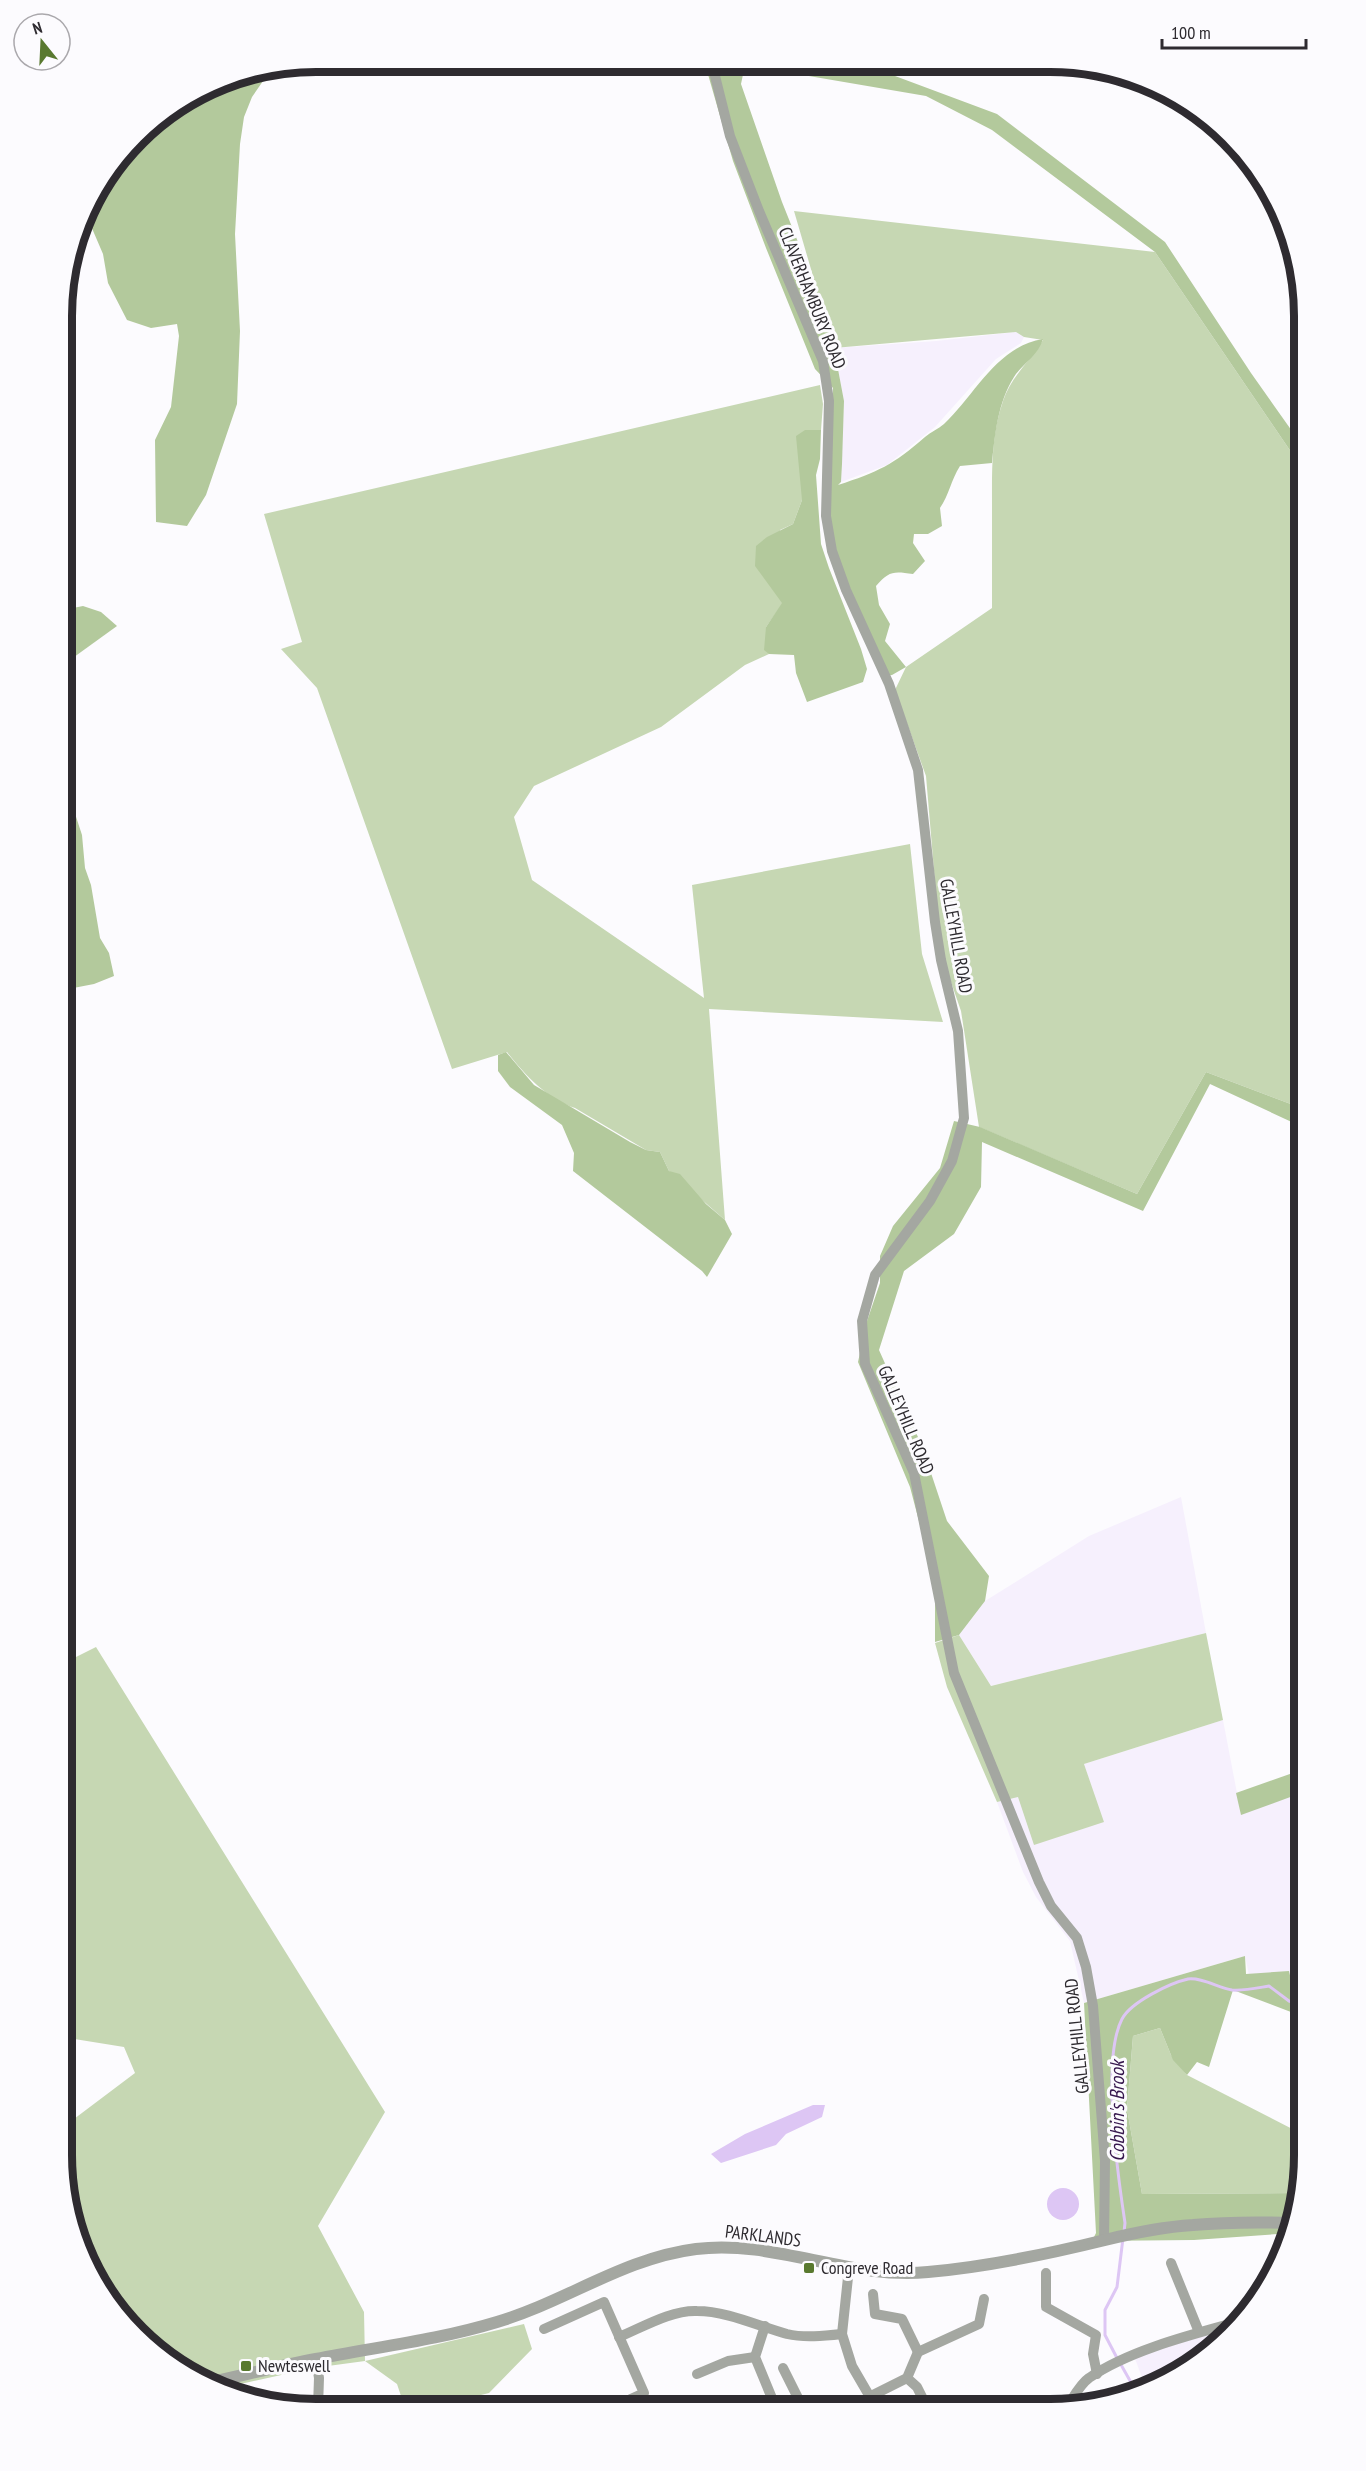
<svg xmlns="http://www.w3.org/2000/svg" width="1366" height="2471" font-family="'PT Sans Narrow',sans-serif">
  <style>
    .built { fill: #f6f0fd }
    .green { fill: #c6d7b3 }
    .forest { fill: #b3c99c }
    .water { fill: #ddc6f4 }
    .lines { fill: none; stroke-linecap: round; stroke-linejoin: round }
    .stream { stroke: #ddc6f4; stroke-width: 3 }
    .minor { stroke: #a4a7a1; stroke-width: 10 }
    .tertiary { stroke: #a4a7a1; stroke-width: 12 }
    .poi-dot { fill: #59792f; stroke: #fcfbfe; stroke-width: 2 }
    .labels { text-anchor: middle; stroke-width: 6; stroke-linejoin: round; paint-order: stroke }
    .street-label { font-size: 18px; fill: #2e2b30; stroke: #fcfbfe }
    .poi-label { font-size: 18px; fill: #2e2b30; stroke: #fcfbfe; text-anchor: start }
    .water-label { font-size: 20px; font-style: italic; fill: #37184e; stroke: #fcfbfe }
    .rim { fill: none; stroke: #2e2b30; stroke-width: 8 }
  </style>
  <rect width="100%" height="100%" fill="#fcfbfe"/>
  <g class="built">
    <path d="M1016 332 1024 337 1021 343 996 359 935 427 887 465 841 482 844 401 834 348 936 341Z"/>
    <path d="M1181 1497 1206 1633 991 1686 959 1635 985 1601 1089 1536Z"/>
    <path d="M1223 1720 1241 1814 1304 1792V1995L1296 1997 1249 1975 1245 1956 1084 2003 1070 1941 1036 1897 1023 1872 997 1802 1018 1796 1103 1822 1084 1764Z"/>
    <path d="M1241 2321 1204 2357 1146 2388 1134 2356Z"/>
  </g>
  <g class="green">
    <path d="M794 211 1155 252 1304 471V1109L1206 1072 1137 1194 979 1127 961 1011 941 953 926 776 895 690 906 667 992 608C992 574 992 540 992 506 992 471 991 435 1003 401 1011 377 1030 361 1043 340L1024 337 1016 332 834 348Z"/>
    <path d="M820 385 823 404 821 430H805L802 500 793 524 780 530 783 603 766 627 769 654 745 665 661 727 534 786 514 817 532 880 704 998 692 885 910 844 922 954 943 1022 709 1009 725 1220 669 1171 660 1152 646 1150 575 1108C547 1099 525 1075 507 1052L452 1069 317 688 281 649 302 642 264 514Z"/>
    <path d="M1206 1633 1223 1720 1084 1764 1104 1822 1034 1845 1018 1797 997 1802 947 1687 935 1643 959 1635 991 1686Z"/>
    <path d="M96 1647 385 2112 318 2226 364 2312 365 2361 524 2324 532 2349 489 2393 453 2402 450 2408H405L397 2384 365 2361 313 2368 218 2389 161 2357 105 2296 75 2237 62 2155V2128L135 2073 124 2047 62 2037V1664Z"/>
    <path d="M1160 2028 1171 2055 1187 2075 1304 2135V2172L1300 2193 1142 2194 1127 2109 1133 2036Z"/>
  </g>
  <g class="forest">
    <path d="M705 64 841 65 887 73 997 114 1165 242 1251 373 1304 448V471L1155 252 992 130 926 96 745 65 741 84 782 202 818 292 834 348 844 401 842 464 841 482 838 485C878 472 893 465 925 437 931 432 938 429 944 424 975 395 997 346 1043 339 1038 356 1023 363 1014 377 998 402 995 434 992 463L960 466C951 480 949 495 940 508L942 526 928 534H914L913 543 925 561 913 574C893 571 889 571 876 586L879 605 890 624 885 641 906 667 892 675 885 676 830 553 827 481 833 388 815 369 766 248 733 161Z"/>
    <path d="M270 71 252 97 244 117 240 144 235 234 240 331 237 404 206 495 187 526 156 522 155 440 171 407 179 336 177 324 151 328 127 320 108 283 103 254 85 212 88 203 148 125 219 81Z"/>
    <path d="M805 430H821L820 459 816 475 821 544 829 568 861 649 867 669 863 682 807 702 796 673 794 655 769 654 764 650 766 627 782 603 755 566 756 546 767 537 793 524 802 500 796 436Z"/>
    <path d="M83 606 101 612 117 626 63 665V610Z"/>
    <path d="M63 777 82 835 85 868 91 885 100 938 109 953 114 976 94 984 63 990Z"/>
    <path d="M506 1052 534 1085 630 1142 646 1150 660 1152 669 1171 680 1174 706 1204 725 1220 732 1234 707 1277 702 1271 573 1171 574 1153 562 1125 510 1087 498 1071V1055Z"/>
    <path d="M1206 1072 1304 1109V1126L1296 1124 1210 1084 1143 1211 982 1142 981 1187 954 1234 904 1271 879 1350 922 1446 947 1521 989 1576 985 1601 959 1635 935 1642V1582L910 1487 858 1362 867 1321 880 1283V1256L893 1226 940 1168 954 1121 980 1127 1137 1194Z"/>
    <path d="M1304 1769V1792L1241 1815 1236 1793Z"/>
    <path d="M1245 1956 1246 1974 1289 1971 1295 1997 1304 1995V2017L1233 1990 1209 2067 1197 2062 1187 2075 1173 2060 1160 2028 1133 2036 1127 2109 1142 2194 1300 2193 1292 2233 1194 2240 1092 2241 1096 2233 1084 2003Z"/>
  </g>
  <g class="water">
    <path d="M813 2105H825L822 2117 786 2134 776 2145 721 2163 711 2154 745 2134Z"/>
    <circle cx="1063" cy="2204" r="16"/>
  </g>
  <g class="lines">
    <g class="stream">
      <path d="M1124 2232 1125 2223C1118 2177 1101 2059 1122 2019 1131 2002 1170 1983 1188 1979 1201 1977 1219 1988 1232 1990 1244 1991 1257 1988 1269 1986L1289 2001 1304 2006"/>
      <path d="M1117 2358 1105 2335V2310L1117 2287 1123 2238"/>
      <path d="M1120 2363 1137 2393"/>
    </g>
    <g class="minor">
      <path d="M712 64 730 136 759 211 823 361 829 401 826 516 832 551 846 590 889 684 918 770 935 922 941 960 958 1031 964 1118 952 1161 930 1201 875 1275 862 1321 865 1364 914 1473 954 1673 1039 1882 1051 1906 1077 1938 1086 1967 1093 2006 1105 2161 1104 2240"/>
      <path d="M1171 2263 1199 2332"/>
      <path d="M849 2268 842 2334 852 2366 877 2409"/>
      <path d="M1046 2273V2307L1096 2335 1093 2354 1097 2374"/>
      <path d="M873 2294 875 2314 902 2319 918 2352"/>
      <path d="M765 2326 755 2357 776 2408 798 2398 783 2368"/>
      <path d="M544 2329 604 2302 644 2393 611 2408"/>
      <path d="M619 2337C643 2327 671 2310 697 2311 727 2311 758 2326 787 2334 804 2338 824 2336 842 2334"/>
      <path d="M316 2359 319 2378 318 2407"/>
      <path d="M697 2374 728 2361 755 2357"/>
      <path d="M907 2378 917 2387 928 2409"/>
      <path d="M871 2396 907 2378 918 2352 979 2324 984 2299"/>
      <path d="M1067 2407C1073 2398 1080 2384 1089 2378 1129 2350 1194 2334 1241 2321"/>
      <path d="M538 2408 542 2405"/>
    </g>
    <path class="tertiary" d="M207 2383C243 2375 280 2366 316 2359 377 2347 438 2340 497 2322 565 2302 624 2258 696 2249 774 2239 849 2280 928 2272 986 2267 1048 2254 1105 2240 1133 2233 1163 2227 1193 2225 1226 2222 1261 2222 1294 2223"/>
  </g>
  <g class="poi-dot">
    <rect x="803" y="2262" width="12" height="12" rx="3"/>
    <rect x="240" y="2360" width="12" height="12" rx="3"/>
  </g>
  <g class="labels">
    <g class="street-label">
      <text transform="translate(812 298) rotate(68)" y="6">CLAVERHAMBURY ROAD</text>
      <text transform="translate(956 936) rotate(80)" y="6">GALLEYHILL ROAD</text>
      <text transform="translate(906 1420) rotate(67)" y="6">GALLEYHILL ROAD</text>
      <text transform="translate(1077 2036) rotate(-96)" y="6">GALLEYHILL ROAD</text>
      <text transform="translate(763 2236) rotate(7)" y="6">PARKLANDS</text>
    </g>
    <g class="poi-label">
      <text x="821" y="2274">Congreve Road</text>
      <text x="258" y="2372">Newteswell</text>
    </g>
    <g class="water-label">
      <text transform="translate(1117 2111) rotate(-90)" y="7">Cobbin's Brook</text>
    </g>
  </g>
  <path d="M0 0H1366V2471H0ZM316 72H1050A244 244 0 0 1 1294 316V2155A244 244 0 0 1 1050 2399H316A244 244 0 0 1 72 2155V316A244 244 0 0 1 316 72Z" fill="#fcfbfe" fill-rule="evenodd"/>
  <path class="rim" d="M316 72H1050A244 244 0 0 1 1294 316V2155A244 244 0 0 1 1050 2399H316A244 244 0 0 1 72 2155V316A244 244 0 0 1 316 72Z"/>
  <g transform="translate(42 42) rotate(342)"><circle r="28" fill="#fcfbfe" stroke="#aaa8ac" stroke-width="1.5"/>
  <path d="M0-4.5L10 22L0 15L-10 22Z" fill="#59792f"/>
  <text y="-9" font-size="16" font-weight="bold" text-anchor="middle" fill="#2e2b30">N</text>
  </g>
  <path d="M1162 39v9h144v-9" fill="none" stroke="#2e2b30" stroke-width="3"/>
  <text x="1171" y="39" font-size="18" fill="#2e2b30" stroke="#fcfbfe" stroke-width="4.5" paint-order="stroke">100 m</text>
</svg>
